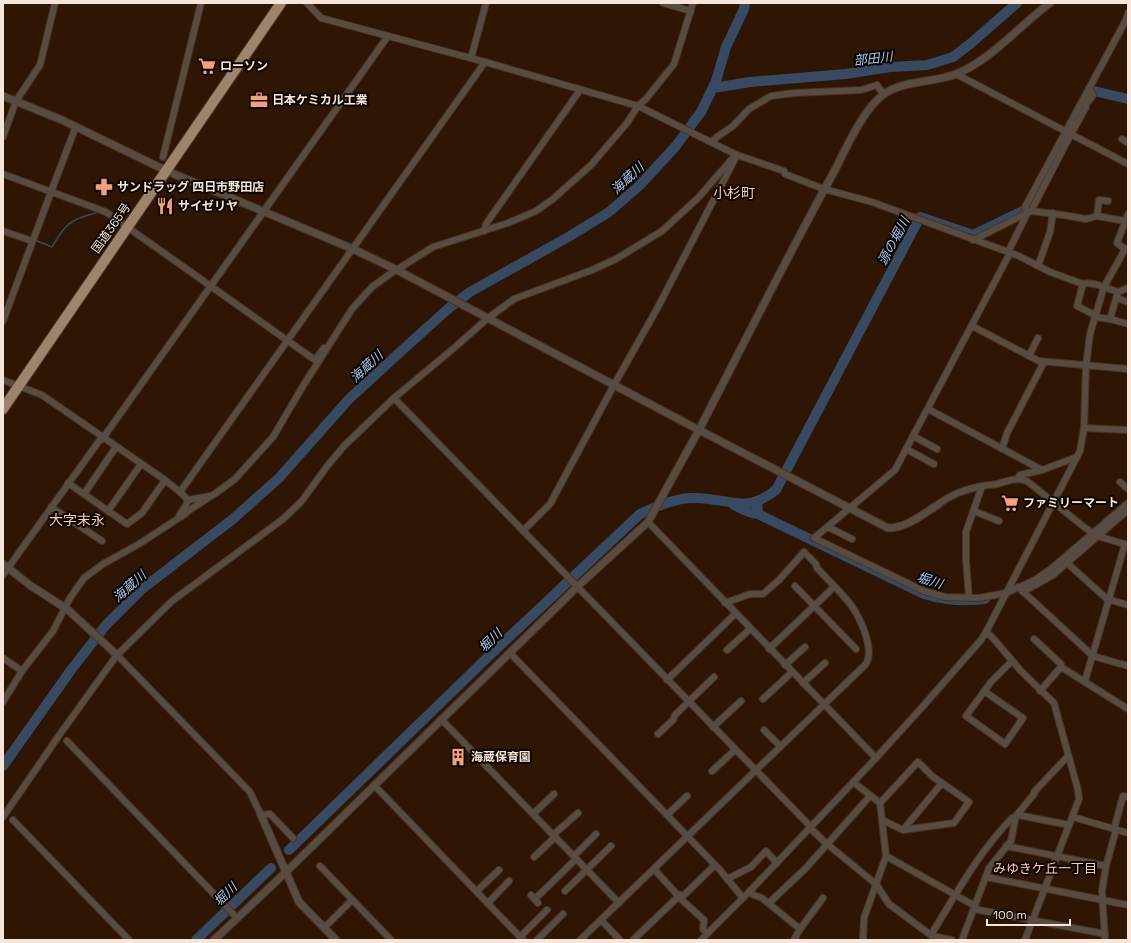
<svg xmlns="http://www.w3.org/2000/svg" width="1131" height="943" font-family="'Space Grotesk','Noto Sans JP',sans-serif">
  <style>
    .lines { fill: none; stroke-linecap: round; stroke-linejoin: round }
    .stream { stroke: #384a61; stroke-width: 1.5 }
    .river { stroke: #384a61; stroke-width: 10 }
    .minor-casing { stroke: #4a3222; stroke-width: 8 }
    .tertiary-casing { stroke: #4a3222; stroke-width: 9 }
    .trunk-casing { stroke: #4a3222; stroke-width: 12 }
    .minor { stroke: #574b42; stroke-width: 6 }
    .tertiary { stroke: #574b42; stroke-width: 7 }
    .trunk { stroke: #9e846d; stroke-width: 10 }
    .labels { text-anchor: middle; stroke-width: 4; stroke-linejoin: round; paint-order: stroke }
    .poi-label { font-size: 12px; font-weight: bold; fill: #f8e5da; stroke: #0e0501; text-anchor: start }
    .street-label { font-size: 12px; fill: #f8e5da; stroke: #0e0501 }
    .water-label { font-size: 13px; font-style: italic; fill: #a3c7f4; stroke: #0e0501 }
    .neighbourhood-label { font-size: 13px; fill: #fcccb9; stroke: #0e0501 }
    .quarter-label { font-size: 14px; fill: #fcccb9; stroke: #0e0501 }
  </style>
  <rect width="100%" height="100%" fill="#2e1504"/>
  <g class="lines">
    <path class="stream" d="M35 240 52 247C65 224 71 219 96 213"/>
    <g class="river">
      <path d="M713 88 750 82 846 74 890 67 927 65 953 57 970 44 1017 3"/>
      <path d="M1086 99 1090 93 1094 91 1128 99"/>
      <path d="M757 502 758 514 924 594C944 600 964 602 985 599"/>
      <path d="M734 505C741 509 750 514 758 514"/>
      <path d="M3 766 71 670 106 625 142 589 233 519 279 478 349 399 409 344 449 308 470 292 570 236 609 212 640 185 675 147 701 112 716 81 726 47 744 9 745 3"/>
      <path d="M289 850 490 655 640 514C656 507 673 499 690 498 726 496 743 516 776 490L920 217 973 235 1029 208 1064 140"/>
      <path d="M196 940 271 868"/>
    </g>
    <g class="minor-casing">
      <g id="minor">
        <path d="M663 3 691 11"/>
        <path d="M471 58 486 3"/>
        <path d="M956 74 1128 164"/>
        <path d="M1071 134 1086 107 1085 106 1093 95 1089 88"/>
        <path d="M3 137 16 101 40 65 55 3"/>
        <path d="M1122 139 1128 143"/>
        <path d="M711 142 717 137 733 126 749 109 771 96 794 93 861 90 877 85 883 94"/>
        <path d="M163 157 201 3"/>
        <path d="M3 174 106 212 315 360 324 348"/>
        <path d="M1031 211 1071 134"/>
        <path d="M1028 212 1025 207 1126 20 1128 13"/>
        <path d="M1128 214 1117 243 1125 249 1128 248"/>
        <path d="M1097 216 1099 200 1108 201"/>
        <path d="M3 231 32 241"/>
        <path d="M484 231 486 224 580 90"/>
        <path d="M973 240 1031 211 1063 215 1086 219 1097 216 1125 221"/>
        <path d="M1008 252 1028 212"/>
        <path d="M1010 253 895 470 814 538 924 591 945 597 979 598 1006 593 1035 580 1052 568 1128 503"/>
        <path d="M1038 266 1050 232 1053 213"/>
        <path d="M1083 284C1091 281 1110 289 1118 292L1128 288"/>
        <path d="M1117 298 1128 302"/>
        <path d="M1095 317 1110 319 1128 324"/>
        <path d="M1110 319 1118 292"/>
        <path d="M3 321 51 192 76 126"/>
        <path d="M972 326 1039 361 1128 369"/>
        <path d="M1029 356 1038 338"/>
        <path d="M3 380 42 395 165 480 180 492 188 500 210 496"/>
        <path d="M394 398 811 827"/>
        <path d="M928 409 1042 470"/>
        <path d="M1084 428 1128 430"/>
        <path d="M913 436 937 449"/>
        <path d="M906 449 934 464"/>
        <path d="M1002 449 1007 433 1044 362"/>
        <path d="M1017 479 1020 475 1042 470 1077 457"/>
        <path d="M1120 482 1128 489"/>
        <path d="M68 483 127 524 142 513 165 480"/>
        <path d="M180 492 485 62"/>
        <path d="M84 494 116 447"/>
        <path d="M939 504C950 495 967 489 982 486 987 485 992 485 997 484 1008 481 1016 477 1027 481L1084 527 1097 536 1128 545"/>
        <path d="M51 507 102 541"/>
        <path d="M108 511 141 464"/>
        <path d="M974 511 999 521"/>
        <path d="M179 516 186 505 188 500"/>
        <path d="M648 522 876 758"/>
        <path d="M828 527 852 539"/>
        <path d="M523 531 550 504 614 385 658 307 737 155 784 171 785 174 824 189 872 202 1019 256 1050 272 1083 284 1077 306 1095 315"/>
        <path d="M1067 563 1107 599 1128 605"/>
        <path d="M3 575 99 441 103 438 388 36"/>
        <path d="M795 586 856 649"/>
        <path d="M1018 587 1093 656 1128 666"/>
        <path d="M1023 592 1053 575 1128 510"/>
        <path d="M969 598 966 560V532L982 486"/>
        <path d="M986 632 992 637 1021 671 1054 703 1078 790 1079 799 1025 940"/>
        <path d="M1034 639 1061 664V667"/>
        <path d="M769 649 834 587"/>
        <path d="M727 650 750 629"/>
        <path d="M510 653 667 815 720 870 743 898"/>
        <path d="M117 655 250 792 261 815 270 814 293 838"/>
        <path d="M3 658 22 671"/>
        <path d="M785 665 805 647"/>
        <path d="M667 680 735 614"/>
        <path d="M1085 681 1125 544"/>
        <path d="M803 683 825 663"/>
        <path d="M984 691 1023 718 1005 744 966 716 991 682 1012 661"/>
        <path d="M1040 691 1061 667 1128 709"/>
        <path d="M763 699 792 672"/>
        <path d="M3 702 22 671 53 631 70 598 84 578 103 564 139 544 185 514 191 509 216 493 235 479 273 437 303 386 352 309 372 287 390 274 433 247 508 223 536 211 553 199 591 165 627 123 638 106 646 99 674 64 693 3"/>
        <path d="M441 719 619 903"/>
        <path d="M713 727 741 701"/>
        <path d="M764 730 780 746"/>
        <path d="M658 734 673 720 675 715 714 677"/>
        <path d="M67 741 237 918"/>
        <path d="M712 771 735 750"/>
        <path d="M853 782 880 803 886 856 864 918 863 940"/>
        <path d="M374 785 523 940"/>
        <path d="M880 803 918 762 932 776 969 802 954 823 903 830 882 820"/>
        <path d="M533 814 554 794"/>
        <path d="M667 815 687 796"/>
        <path d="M1018 815 1069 825"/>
        <path d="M3 817 60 734 117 655 172 601 283 519 301 502 328 465 344 446 394 398 454 348 488 318 514 299 592 270 616 259 662 231 698 198 731 160 737 155 638 106 485 62 321 18 307 3"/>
        <path d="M1073 817 1128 833"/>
        <path d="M13 820 129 940"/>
        <path d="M810 828 827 844 876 884 889 904 932 936 952 940"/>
        <path d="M1114 829 1123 796 1128 797"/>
        <path d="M903 830 942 783"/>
        <path d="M553 835 578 813"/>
        <path d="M1006 846 1106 866"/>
        <path d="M574 856 596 834"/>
        <path d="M886 856 975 906"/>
        <path d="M534 857 555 837"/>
        <path d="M320 866 391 940"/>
        <path d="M654 869 682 900 704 920 703 929 707 934"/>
        <path d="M986 877 1128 905"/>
        <path d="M727 879 751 867 766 851 777 863"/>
        <path d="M477 891 499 870"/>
        <path d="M565 891 611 846"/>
        <path d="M749 892 754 895 762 898 800 929 794 940"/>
        <path d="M531 895 538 903"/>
        <path d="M682 897 715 865"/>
        <path d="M535 899 576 859"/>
        <path d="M488 903 509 881"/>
        <path d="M769 903 806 868 870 796"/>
        <path d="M974 909 1105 934"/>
        <path d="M601 920 620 940"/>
        <path d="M324 928 352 900"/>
        <path d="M800 929 823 898"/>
        <path d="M931 935C956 894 978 853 1012 818L1014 819 1016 816 1034 794V792L1068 756"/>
        <path d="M520 937 547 910"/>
        <path d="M537 940 563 914"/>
        <path d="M580 940 866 664C875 649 860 618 851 605 841 592 828 580 817 568L816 564 804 552 779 580 763 594H750L725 603"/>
        <path d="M633 940 680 895"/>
        <path d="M701 940 749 892 876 758 924 705 981 640 986 632 1080 451 1084 428 1086 366 1090 334 1104 287 1125 249"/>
        <path d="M962 940 989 868 1011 841 1016 816"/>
        <path d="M1105 940 1102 891 1106 866 1116 830"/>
      </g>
    </g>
    <g class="tertiary-casing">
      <g id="tertiary">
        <path d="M3 96 62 120 167 171 353 249 397 270 699 430C744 343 788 255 835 170 846 148 864 108 884 94 904 80 933 83 956 74 990 61 1020 25 1050 3"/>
        <path d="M3 564 31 586 67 609 117 655"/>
        <path d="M261 815 299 902 336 940"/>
        <path d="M214 940 286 872 577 587 648 522 699 430 888 528C907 528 923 514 939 504"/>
      </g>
    </g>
    <g class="trunk-casing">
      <path id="trunk" d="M3 409 281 3"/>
    </g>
    <use href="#minor" class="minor"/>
    <use href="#tertiary" class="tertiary"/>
    <use href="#trunk" class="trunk"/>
  </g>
  <defs>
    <g id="supermarket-bare" transform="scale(1.38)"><path d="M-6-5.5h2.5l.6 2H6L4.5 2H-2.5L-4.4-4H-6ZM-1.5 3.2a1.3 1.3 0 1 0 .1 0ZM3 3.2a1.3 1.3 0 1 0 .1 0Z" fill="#f2a07f" stroke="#0e0501" stroke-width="2.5" paint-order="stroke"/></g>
    <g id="office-bare" transform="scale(1.38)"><path d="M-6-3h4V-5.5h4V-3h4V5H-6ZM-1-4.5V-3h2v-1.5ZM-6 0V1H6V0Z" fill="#f2a07f" stroke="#0e0501" stroke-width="2.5" paint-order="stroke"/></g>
    <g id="pharmacy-bare" transform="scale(1.38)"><path d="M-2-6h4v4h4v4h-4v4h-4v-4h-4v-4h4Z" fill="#f2a07f" stroke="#0e0501" stroke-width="2.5" paint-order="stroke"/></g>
    <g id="restaurant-bare" transform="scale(1.38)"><path d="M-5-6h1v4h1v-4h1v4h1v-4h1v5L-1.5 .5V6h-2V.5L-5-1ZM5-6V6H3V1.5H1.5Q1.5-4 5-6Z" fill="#f2a07f" stroke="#0e0501" stroke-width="2.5" paint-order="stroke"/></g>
    <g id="building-bare" transform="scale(1.38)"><path d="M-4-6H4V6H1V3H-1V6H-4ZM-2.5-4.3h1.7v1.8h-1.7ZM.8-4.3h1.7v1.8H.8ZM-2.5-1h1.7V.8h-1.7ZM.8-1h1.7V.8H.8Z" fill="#f2a07f" stroke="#0e0501" stroke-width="2.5" paint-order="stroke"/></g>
  </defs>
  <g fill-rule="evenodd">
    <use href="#supermarket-bare" x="207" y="66"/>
    <use href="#office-bare" x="259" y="100"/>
    <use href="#pharmacy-bare" x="104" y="187"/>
    <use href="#restaurant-bare" x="165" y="206"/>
    <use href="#supermarket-bare" x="1010" y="503"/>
    <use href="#building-bare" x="458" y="757"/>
  </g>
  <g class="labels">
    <g class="poi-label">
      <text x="220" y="70">ローソン</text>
      <text x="272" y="104">日本ケミカル工業</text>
      <text x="117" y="191">サンドラッグ 四日市野田店</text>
      <text x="178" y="210">サイゼリヤ</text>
      <text x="1023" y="507">ファミリーマート</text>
      <text x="471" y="761">海蔵保育園</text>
    </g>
    <g class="street-label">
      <text transform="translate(111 228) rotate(-55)" y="4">国道365号</text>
    </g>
    <g class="water-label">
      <text transform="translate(873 58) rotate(-6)" y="5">部田川</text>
      <text transform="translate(627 178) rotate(-43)" y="5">海蔵川</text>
      <text transform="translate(893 241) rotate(-62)" y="5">源の堀川</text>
      <text transform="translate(366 366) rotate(-43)" y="5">海蔵川</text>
      <text transform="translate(930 580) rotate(18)" y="5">堀川</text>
      <text transform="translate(129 586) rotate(-42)" y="5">海蔵川</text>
      <text transform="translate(490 640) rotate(-44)" y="5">堀川</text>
      <text transform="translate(225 894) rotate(-44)" y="5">堀川</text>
    </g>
    <g class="neighbourhood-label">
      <text x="1045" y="873">みゆきケ丘一丁目</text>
    </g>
    <g class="quarter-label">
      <text x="734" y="198">小杉町</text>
      <text x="77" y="525">大字末永</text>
    </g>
  </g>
  <rect width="1131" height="943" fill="none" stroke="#f8e5da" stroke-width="8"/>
  <path d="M987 919v6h83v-6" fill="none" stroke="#f8e5da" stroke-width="2"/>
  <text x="993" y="919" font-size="12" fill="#f8e5da" stroke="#0e0501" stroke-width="3" paint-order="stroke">100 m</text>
</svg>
